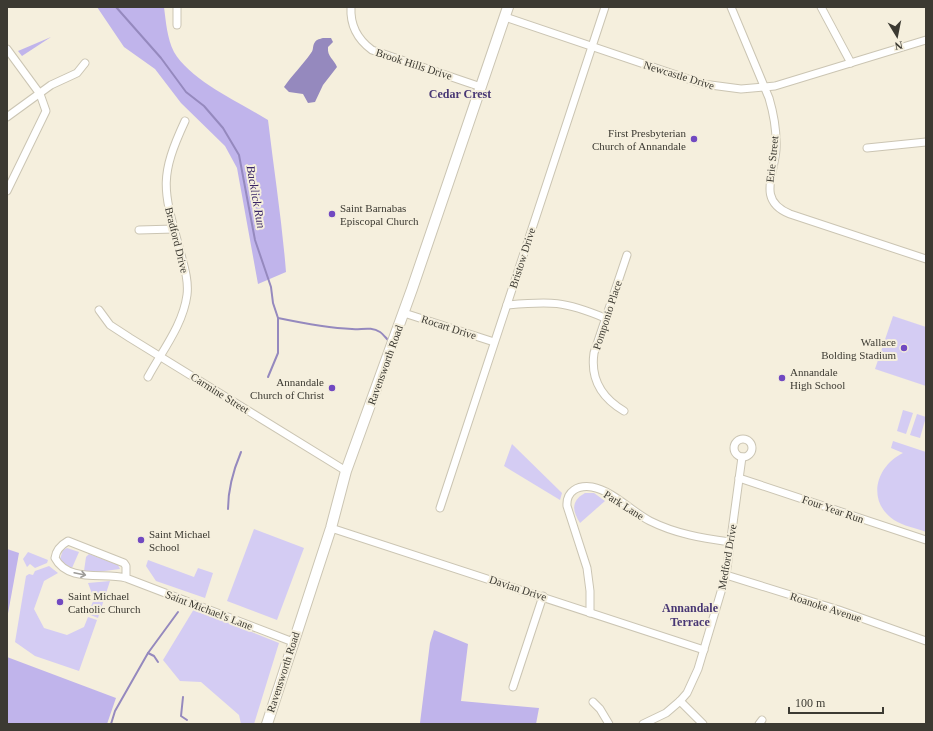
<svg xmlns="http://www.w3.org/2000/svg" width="933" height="731" font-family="Georgia,serif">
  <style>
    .green { fill: #d4ccf3 }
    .forest { fill: #c0b4eb }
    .water { fill: #9589be }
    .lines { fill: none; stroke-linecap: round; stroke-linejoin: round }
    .stream { stroke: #9589be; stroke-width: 2 }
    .minor-casing { stroke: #cbc5b3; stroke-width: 9 }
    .secondary-casing { stroke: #cbc5b3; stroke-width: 12 }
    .minor { stroke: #fff; stroke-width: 7 }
    .secondary { stroke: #fff; stroke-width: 10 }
    .oneway { stroke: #9e9c98 }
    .poi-dot { fill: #7149c1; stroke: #f5efdd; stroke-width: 1.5 }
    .labels { text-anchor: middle; stroke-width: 4; stroke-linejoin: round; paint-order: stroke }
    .street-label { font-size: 11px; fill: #3c3a32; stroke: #f5efdd }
    .poi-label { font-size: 11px; fill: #3c3a32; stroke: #f5efdd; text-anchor: start }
    .neighbourhood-label { font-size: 12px; font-weight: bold; fill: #483774; stroke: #f5efdd }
    .water-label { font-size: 12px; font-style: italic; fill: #392565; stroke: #f5efdd }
  </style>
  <rect width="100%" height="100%" fill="#f5efdd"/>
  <g class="green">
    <path d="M893 316 926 327V386L875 369Z"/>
    <path d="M903 410 913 413 906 434 897 431Z"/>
    <path d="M917 414 926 417 920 438 910 435Z"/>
    <path d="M893 441 926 452V532C916 528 903 526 894 520 866 501 876 466 903 453L891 448Z"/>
    <path d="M512 444 562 493 560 500 504 466Z"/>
    <path d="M585 493H594L605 501 580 523C572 510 571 501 585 493Z"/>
    <path d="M254 529 304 548 277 620 227 601Z"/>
    <path d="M67 548 79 552 72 568 62 563 60 559 63 550Z"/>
    <path d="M28 552 48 560 47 563 35 568 30 564 27 567 23 559Z"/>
    <path d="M89 554 118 565 120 569 97 572 84 571 86 557Z"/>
    <path d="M148 560 194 577 198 568 213 573 205 598 156 581 146 566Z"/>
    <path d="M49 566 58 573 44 581 34 609 44 628 67 635 84 627 88 617 97 620 79 671 35 656 15 642 26 576 29 574 33 575 35 571Z"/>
    <path d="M110 581 98 618 88 614 94 599 88 583Z"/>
    <path d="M194 609 279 643 254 724H241L239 715 201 682 180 681 163 660Z"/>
  </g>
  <g class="forest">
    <path d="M97 7H164C166 22 167 38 174 52 191 81 239 102 268 120 274 171 282 221 286 272L258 284 237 168 225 146 181 103 155 69 124 47Z"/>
    <path d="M51 37 22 56 18 51Z"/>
    <path d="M7 549 19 553 7 619Z"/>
    <path d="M434 630 468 644 461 701 539 708 536 724H418L420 723 430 643Z"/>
    <path d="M7 657 116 698 107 724H7Z"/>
  </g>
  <path class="water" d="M323 38H331L333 42 328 47C327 57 334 59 337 67L323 85 315 102 308 103 303 94 289 92 284 87C292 75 302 66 311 53 314 50 312 46 315 42 317 39 320 39 323 38Z"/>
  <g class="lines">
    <g class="stream">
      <path d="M116 7 161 58 186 92 204 106 223 128 239 155 255 240 271 287 273 303 278 318C302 323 328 328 352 329 361 330 371 326 380 332 383 334 386 338 388 340"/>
      <path d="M268 377 278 353V318"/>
      <path d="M228 509C228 488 233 471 241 452"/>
      <path d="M148 653 154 656 158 662"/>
      <path d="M183 697 181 716 187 720"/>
      <path d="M111 724 115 711 148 653 178 612"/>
    </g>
    <g class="minor-casing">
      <g id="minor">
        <path d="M177 7V25"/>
        <path d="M351 7C350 25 357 39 372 50L481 87"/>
        <path d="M731 7 769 98C774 115 777 132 776 150 774 175 757 201 790 214L926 259"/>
        <path d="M821 7 851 63"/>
        <path d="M505 17 703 84 741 89 775 86 926 40"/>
        <path d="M7 49 40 94 46 111 7 191"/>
        <path d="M7 117 51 85 77 73 85 63"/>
        <path d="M867 148 926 142"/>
        <path d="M139 230 174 229"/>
        <path d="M507 305C551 301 564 301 605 318"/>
        <path d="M99 310 110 325 130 338 346 471"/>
        <path d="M404 313 494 342"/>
        <path d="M148 377C162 351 183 325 187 295 189 279 183 263 179 247 163 189 159 177 185 121"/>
        <path d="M624 411C602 398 590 380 594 353L627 255"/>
        <circle cx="743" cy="448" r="9"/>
        <path d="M739 478 926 540"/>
        <path d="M440 508 605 7"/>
        <path d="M331 528 704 650"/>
        <path d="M726 575 839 610 926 641"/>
        <path d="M126 578V566L124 563 68 541C61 545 56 550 55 558 68 583 104 572 126 578L293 642"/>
        <path d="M590 613V591L587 568 567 506C566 491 578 485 592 487 613 491 631 511 650 521 676 534 702 538 730 542"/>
        <path d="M513 687 543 596"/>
        <path d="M680 701 703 724"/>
        <path d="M593 702 600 709 609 724"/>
        <path d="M643 724 666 713 680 701 687 693 698 669 726 575 742 457"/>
        <path d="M759 724 762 720"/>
      </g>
    </g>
    <g class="secondary-casing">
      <path id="secondary" d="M267 724 331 528 346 471 412 289 508 7"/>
    </g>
    <use href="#minor" class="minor"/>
    <use href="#secondary" class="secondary"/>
  </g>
  <defs><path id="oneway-shaft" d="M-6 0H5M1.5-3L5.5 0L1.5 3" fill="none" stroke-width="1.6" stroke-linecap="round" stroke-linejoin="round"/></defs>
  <use class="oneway" href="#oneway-shaft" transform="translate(80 574) rotate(12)"/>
  <g class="poi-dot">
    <circle cx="694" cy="139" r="4"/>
    <circle cx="332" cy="214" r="4"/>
    <circle cx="904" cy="348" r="4"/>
    <circle cx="782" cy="378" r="4"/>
    <circle cx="332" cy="388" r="4"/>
    <circle cx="141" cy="540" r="4"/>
    <circle cx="60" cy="602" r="4"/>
  </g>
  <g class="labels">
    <g class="street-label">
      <text transform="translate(414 64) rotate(18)" y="4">Brook Hills Drive</text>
      <text transform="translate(679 75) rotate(17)" y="4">Newcastle Drive</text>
      <text transform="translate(772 159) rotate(-84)" y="4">Erie Street</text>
      <text transform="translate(177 240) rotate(76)" y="4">Bradford Drive</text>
      <text transform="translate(522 258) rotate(-72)" y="4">Bristow Drive</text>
      <text transform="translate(607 315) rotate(-72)" y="4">Pomponio Place</text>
      <text transform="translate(449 327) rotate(18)" y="4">Rocart Drive</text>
      <text transform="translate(385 365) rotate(-70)" y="4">Ravensworth Road</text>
      <text transform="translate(220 393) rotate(32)" y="4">Carmine Street</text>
      <text transform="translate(624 505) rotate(32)" y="4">Park Lane</text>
      <text transform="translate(833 509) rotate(19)" y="4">Four Year Run</text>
      <text transform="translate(727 557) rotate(-80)" y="4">Medford Drive</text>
      <text transform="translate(518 588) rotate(18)" y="4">Davian Drive</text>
      <text transform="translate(826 607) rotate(18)" y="4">Roanoke Avenue</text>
      <text transform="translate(209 610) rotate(21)" y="4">Saint Michael's Lane</text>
      <text transform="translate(283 672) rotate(-72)" y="4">Ravensworth Road</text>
    </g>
    <g class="poi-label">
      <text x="686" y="137" text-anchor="end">First Presbyterian<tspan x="686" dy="13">Church of Annandale</tspan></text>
      <text x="340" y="212">Saint Barnabas<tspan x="340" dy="13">Episcopal Church</tspan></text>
      <text x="896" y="346" text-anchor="end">Wallace<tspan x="896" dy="13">Bolding Stadium</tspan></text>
      <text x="790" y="376">Annandale<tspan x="790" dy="13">High School</tspan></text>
      <text x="324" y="386" text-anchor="end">Annandale<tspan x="324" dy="13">Church of Christ</tspan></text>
      <text x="149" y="538">Saint Michael<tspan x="149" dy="13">School</tspan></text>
      <text x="68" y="600">Saint Michael<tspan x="68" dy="13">Catholic Church</tspan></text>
    </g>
    <g class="neighbourhood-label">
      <text x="460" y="98">Cedar Crest</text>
      <text x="690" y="612">Annandale<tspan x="690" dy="14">Terrace</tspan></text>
    </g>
    <g class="water-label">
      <text transform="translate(256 197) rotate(80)" y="4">Backlick Run</text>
    </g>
  </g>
  <rect width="933" height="731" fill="none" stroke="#3c3a32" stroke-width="16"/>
  <g transform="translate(897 36) rotate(170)" stroke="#f5efdd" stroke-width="3" paint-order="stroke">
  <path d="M0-3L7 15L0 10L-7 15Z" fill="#3c3a32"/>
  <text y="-6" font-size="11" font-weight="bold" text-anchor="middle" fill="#3c3a32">N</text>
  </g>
  <path d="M789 707v6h94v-6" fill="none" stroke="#3c3a32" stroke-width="2"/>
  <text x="795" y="707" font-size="12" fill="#3c3a32" stroke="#f5efdd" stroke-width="3" paint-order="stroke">100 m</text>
</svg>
